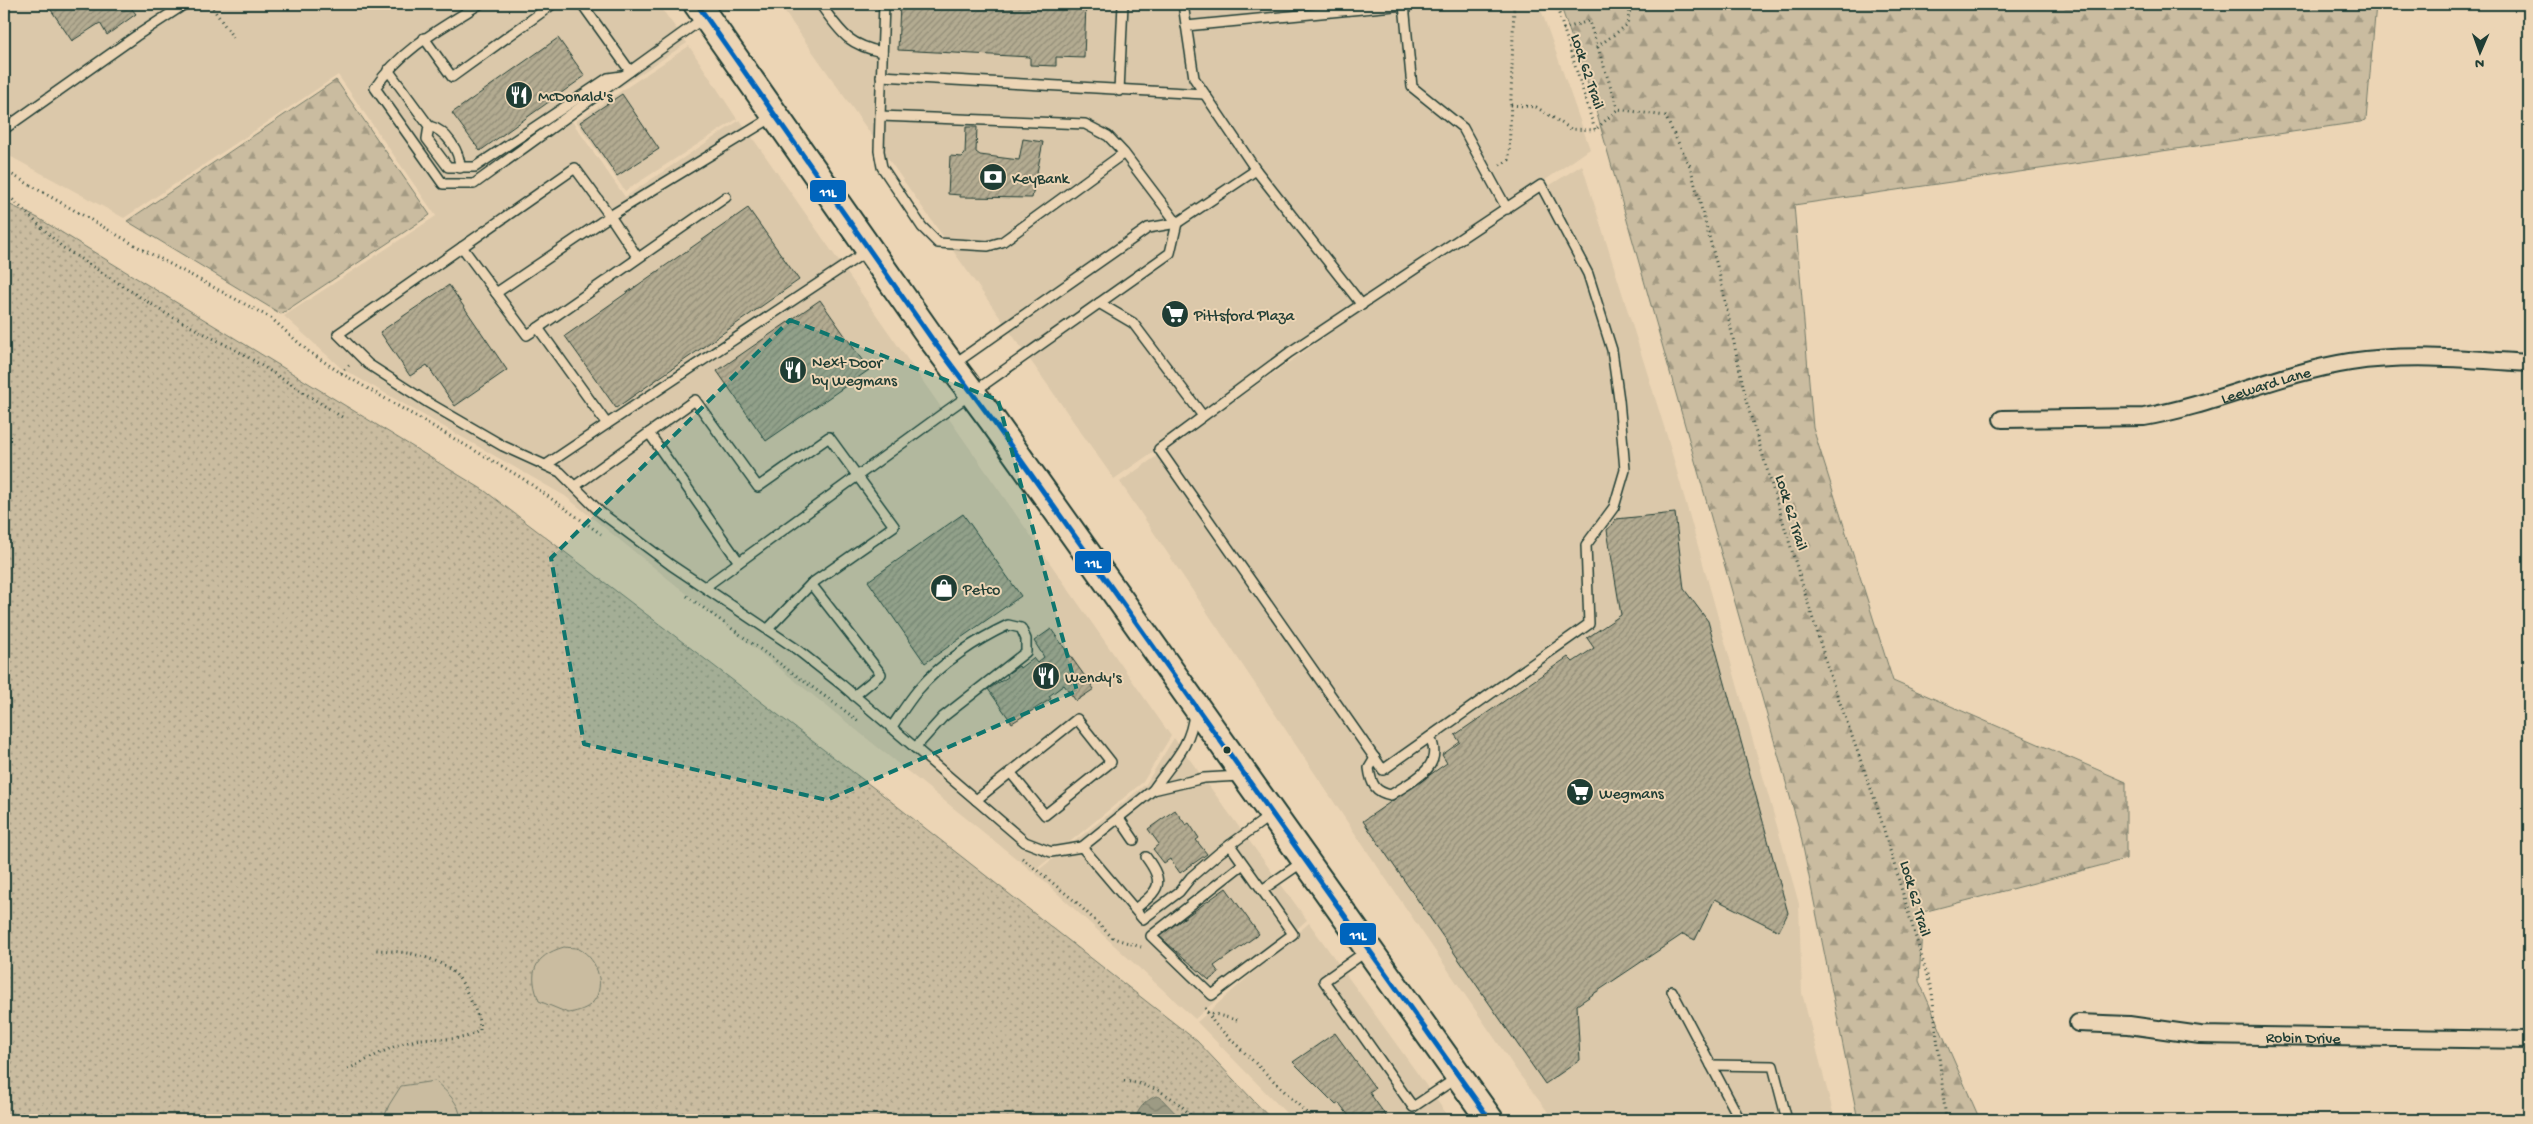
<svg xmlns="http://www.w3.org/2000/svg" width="2533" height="1124" font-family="'Gochi Hand',sans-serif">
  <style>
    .built { fill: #dbc8aa }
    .grass { fill: url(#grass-dots); stroke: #747c6a }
    .forest { fill: url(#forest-firs); stroke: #747c6a }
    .pitch { fill: #cabca0; stroke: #747c6a }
    .water { fill: url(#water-waves); stroke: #6b7564 }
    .building { fill: url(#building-hatch); stroke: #1f3d34 }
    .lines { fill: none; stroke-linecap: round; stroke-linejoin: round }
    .lane-casing { stroke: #1f3d34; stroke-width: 12 }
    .street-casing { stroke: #1f3d34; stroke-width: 20 }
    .primary-casing { stroke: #1f3d34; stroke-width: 30 }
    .path { stroke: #1f3d34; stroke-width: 3; stroke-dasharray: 1 4; stroke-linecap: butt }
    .lane { stroke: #ecd5b5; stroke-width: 9 }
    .street { stroke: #ecd5b5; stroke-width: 16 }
    .primary { stroke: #ecd5b5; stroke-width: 26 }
    .bus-1-casing { stroke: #ecd5b5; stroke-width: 9 }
    .bus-1 { stroke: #0065bd; stroke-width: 5 }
    .marked { fill: #0f766e; fill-opacity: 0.2; stroke: #0f766e; stroke-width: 4; stroke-dasharray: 10 6; stroke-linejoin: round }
    .bus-dot { fill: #1f3d34; stroke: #ecd5b5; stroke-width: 2 }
    .labels { text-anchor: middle; stroke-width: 4; stroke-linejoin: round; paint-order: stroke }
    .street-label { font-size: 16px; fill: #1f3d34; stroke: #ecd5b5 }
    .poi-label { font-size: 16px; fill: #1f3d34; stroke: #ecd5b5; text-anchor: start }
    .line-badge { stroke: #ecd5b5; stroke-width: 2 }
    .badge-label { font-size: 14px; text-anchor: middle; font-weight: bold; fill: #fff }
  </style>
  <defs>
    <pattern id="grass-dots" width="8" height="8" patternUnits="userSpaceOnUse" patternTransform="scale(1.25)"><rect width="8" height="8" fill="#cabca0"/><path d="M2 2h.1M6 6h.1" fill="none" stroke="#a39a83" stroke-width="1.8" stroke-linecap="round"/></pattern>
    <pattern id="forest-firs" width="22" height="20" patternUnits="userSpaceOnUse" patternTransform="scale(1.25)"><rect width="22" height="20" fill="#cabca0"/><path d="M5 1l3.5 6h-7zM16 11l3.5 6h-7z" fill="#a39a83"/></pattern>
    <pattern id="water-waves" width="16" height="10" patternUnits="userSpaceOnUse" patternTransform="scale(1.25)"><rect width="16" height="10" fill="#9d9b84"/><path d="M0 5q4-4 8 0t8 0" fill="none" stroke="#7f806d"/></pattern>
    <pattern id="building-hatch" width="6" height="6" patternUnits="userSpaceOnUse" patternTransform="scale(1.25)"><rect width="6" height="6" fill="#b3ab91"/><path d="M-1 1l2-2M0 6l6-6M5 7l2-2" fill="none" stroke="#918c77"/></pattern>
  </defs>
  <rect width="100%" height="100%" fill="#ecd5b5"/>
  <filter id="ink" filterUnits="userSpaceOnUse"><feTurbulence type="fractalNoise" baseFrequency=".02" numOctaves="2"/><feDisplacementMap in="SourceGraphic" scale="10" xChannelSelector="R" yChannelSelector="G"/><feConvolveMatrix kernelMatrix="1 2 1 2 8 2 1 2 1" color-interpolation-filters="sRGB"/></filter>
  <g filter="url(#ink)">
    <g class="built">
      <path d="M4 4H658L687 43 571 120 625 197 740 120 1171 736 1143 782 1033 872 565 496 341 368 284 316 436 216 338 75 124 218 4 153Z"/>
      <path d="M779 4H1539L1590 149 1114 479Z"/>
      <path d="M689 46 737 119 625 191 576 121Z"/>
      <path d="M1582 165 1667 436 1799 904 1802 993 1835 1120H1554L1519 1074 1354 832 1120 482 1453 246Z"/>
      <path d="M1174 738 1307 920 1195 1019 1035 873 1146 784Z"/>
      <path d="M1309 923 1451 1120H1293L1197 1022Z"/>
    </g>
    <path class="grass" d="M4 202 38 218 485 491 879 792 1197 1041 1272 1120H4Z"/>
    <g class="forest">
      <path d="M1560 4H2376L2366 120 2360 122 1794 205 1813 428 1893 681 2126 782V859L1923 912 1919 981 1980 1120H1858L1800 832 1591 93Z"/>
      <path d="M336 80 430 215 281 314 127 221Z"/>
    </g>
    <g class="pitch">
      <path d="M564 947C568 948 575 947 579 949 598 958 608 990 590 1005 584 1010 575 1012 568 1013L539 1001C528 973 533 956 564 947Z"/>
      <path d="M435 1081C447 1092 460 1103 461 1120H383L389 1105 401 1086Z"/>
    </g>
    <path class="water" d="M1156 1096 1160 1097 1182 1120H1136C1136 1110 1146 1100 1156 1096Z"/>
    <g class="building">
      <path d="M47 4H128L136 14 107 35 100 23 72 41Z"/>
      <path d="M900 4H1086L1084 58 1056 57V66L1030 65V57L898 50Z"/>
      <path d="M558 38 585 76 480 151 452 113Z"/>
      <path d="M622 94 659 149 617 176 580 122Z"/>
      <path d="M966 127H977L976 152 980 155 1019 160 1023 139 1043 142 1032 198 960 197V195L948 194 950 156 962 157 965 154Z"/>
      <path d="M748 208 799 280 616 408 565 336Z"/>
      <path d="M449 285 507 370 455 406 427 365 410 376 380 332Z"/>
      <path d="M820 300 869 370 766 441 717 371Z"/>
      <path d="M1675 513 1684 589 1708 621 1788 913 1779 931 1715 899 1695 940 1683 934 1577 1005 1580 1060 1545 1084 1363 821 1447 763 1442 755 1460 742 1455 735 1568 657 1573 662 1594 648 1587 638 1621 615 1607 530 1616 519Z"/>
      <path d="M963 514 1021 596 925 663 868 581Z"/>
      <path d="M1051 629 1094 689 1076 701 1064 685 1049 696 1051 699 1012 723 988 689 1008 677 1007 674 1019 666 1020 668 1033 658 1037 663 1044 657 1034 641Z"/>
      <path d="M1175 810 1186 825 1189 823 1199 838 1196 840 1207 854 1180 873 1170 859 1164 863 1153 849 1159 844 1148 829Z"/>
      <path d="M1226 888 1259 934 1214 966 1219 973 1209 980 1159 936Z"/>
      <path d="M1335 1033 1375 1088 1369 1092 1389 1120 1357 1118 1352 1120 1339 1103 1336 1105 1293 1062Z"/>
    </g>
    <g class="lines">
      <g class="lane-casing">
        <g id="lane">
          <path d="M480 4C441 28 401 49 375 88L443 184H474L705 17"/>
          <path d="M582 4 630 71"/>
          <path d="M820 4C841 32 846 44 882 52"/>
          <path d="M1183 4 1194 78 1256 170 1362 305"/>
          <path d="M1404 4 1412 87 1463 128 1507 209"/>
          <path d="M1186 26 1404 5"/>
          <path d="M424 38 452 77 553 4"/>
          <path d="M388 70 429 126 427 139 448 167H475L608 78 622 76"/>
          <path d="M881 76 1204 94"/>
          <path d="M1119 91 1123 4"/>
          <path d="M880 116 884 4"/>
          <path d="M773 117 610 216 575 168 338 334 368 364 427 402 503 446 560 472 600 512 671 565 795 648 842 685 1025 842 1051 852 1082 847"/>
          <path d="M429 126C446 130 460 151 460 168"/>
          <path d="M7 127 136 36 185 4"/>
          <path d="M1124 153 1002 242 988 246 938 243 922 227 882 167 879 151 880 116 1085 124 1108 136 1124 153 1177 223"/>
          <path d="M1541 185 1588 274 1612 350 1619 400 1625 470 1614 507 1586 545 1589 624 1383 770 1159 449 1290 352Z"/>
          <path d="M462 247 496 293"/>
          <path d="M638 258 610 216 496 293 527 335 538 328 726 197"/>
          <path d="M1099 303 1133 323 1203 416"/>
          <path d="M538 328 607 424 867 251"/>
          <path d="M954 364 1148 228 1177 223 1256 170"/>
          <path d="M649 433 739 562"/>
          <path d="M546 465 607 424"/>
          <path d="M575 486 695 400 758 487 829 437 894 526 811 584 881 674 854 696"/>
          <path d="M705 587 941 415 1170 253 1177 223"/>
          <path d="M768 629 811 584"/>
          <path d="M1194 713C1191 747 1171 763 1153 790L1204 778 1240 776"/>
          <path d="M891 728C900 715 908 702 918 690 941 663 976 640 1008 625L1021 628 1026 639V652L943 717 915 748"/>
          <path d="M1375 758 1369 768C1371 784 1375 792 1391 795 1413 780 1445 768 1430 737"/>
          <path d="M1153 790 1082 847 1143 919 1179 892 1191 877 1219 853 1271 815"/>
          <path d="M976 800 1077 719 1111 762 1045 815 1010 772"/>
          <path d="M1119 818 1134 840"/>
          <path d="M1230 845 1262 890 1304 861"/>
          <path d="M1243 864 1151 936 1212 995 1293 934 1262 890"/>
          <path d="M1135 909C1159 890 1166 884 1146 857"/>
          <path d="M1368 950 1324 981 1413 1107 1458 1077"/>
          <path d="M1672 991 1740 1120"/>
          <path d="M1711 1065 1773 1066 1787 1120"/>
        </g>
      </g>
      <g class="street-casing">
        <g id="street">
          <path id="s1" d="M2002 419 2144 417C2214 405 2280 373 2350 362 2409 353 2471 359 2529 363"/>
          <path id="s2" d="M2078 1023 2129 1025 2200 1035 2529 1040"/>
        </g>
      </g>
      <g class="primary-casing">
        <path id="primary" d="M697 4 932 339 993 421 1490 1120"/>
      </g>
      <g class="path">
        <path d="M210 4 234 39"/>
        <path d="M1556 4 1595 130 1618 109 1665 116 1690 166 1720 277 1747 404 1830 675 1876 803 1932 992 1946 1120"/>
        <path d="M1563 29 1589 21 1618 109"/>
        <path d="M1597 47 1627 25 1631 4"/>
        <path d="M1511 105 1536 107 1571 129 1595 130"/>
        <path d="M1500 165 1509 160 1514 4"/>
        <path d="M4 170 140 248 271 318 308 351 341 373 522 478 601 534"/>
        <path d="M4 195 11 198 62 247 165 313 245 355 342 417"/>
        <path d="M341 373 350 364"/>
        <path d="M687 596 860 722"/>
        <path d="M1022 858 1076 902 1113 938 1141 947"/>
        <path d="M1205 1008 1214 1023 1314 1120"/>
        <path d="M1207 1012 1240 1021"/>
        <path d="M348 1069C368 1060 390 1046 412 1041 435 1034 457 1046 480 1030 480 1020 476 1011 471 1001 466 991 462 979 453 972 434 955 401 951 376 950"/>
        <path d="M1124 1081C1155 1085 1175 1097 1195 1120"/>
      </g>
      <use href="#lane" class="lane"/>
      <use href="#street" class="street"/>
      <use href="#primary" class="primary"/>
      <g class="bus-1-casing">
        <path id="bus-1" d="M697 4 932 339 993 421 1490 1120"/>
      </g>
      <use href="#bus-1" class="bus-1"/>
    </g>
  </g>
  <path class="marked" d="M790 320 998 400 1077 691 827 800 584 744 551 558Z"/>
  <defs>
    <g id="restaurant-disc" transform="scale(1.4375)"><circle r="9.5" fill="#1f3d34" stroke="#ecd5b5"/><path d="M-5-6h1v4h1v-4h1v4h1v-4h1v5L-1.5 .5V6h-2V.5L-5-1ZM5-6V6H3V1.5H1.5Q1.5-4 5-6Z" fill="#fff"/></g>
    <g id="bank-disc" transform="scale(1.4375)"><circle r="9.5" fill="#1f3d34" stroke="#ecd5b5"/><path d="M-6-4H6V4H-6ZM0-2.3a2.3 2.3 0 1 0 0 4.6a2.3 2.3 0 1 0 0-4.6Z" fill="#fff"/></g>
    <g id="supermarket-disc" transform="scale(1.4375)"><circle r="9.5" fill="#1f3d34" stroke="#ecd5b5"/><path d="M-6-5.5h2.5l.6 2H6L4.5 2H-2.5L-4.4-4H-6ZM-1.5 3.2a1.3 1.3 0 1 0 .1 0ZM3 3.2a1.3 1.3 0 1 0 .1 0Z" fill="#fff"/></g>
    <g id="shop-disc" transform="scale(1.4375)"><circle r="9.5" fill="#1f3d34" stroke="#ecd5b5"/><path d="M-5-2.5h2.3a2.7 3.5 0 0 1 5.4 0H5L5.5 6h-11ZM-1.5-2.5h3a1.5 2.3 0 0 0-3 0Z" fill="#fff"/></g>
  </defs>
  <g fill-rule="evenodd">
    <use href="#restaurant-disc" x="519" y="95"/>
    <use href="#bank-disc" x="993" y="177"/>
    <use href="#supermarket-disc" x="1175" y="314"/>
    <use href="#restaurant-disc" x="793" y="370"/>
    <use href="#shop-disc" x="944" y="588"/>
    <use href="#restaurant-disc" x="1046" y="676"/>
    <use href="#supermarket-disc" x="1580" y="792"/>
  </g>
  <circle class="bus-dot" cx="1227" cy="750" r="4.5"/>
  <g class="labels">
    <g class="street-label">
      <text transform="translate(1589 71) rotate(72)" y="6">Lock 62 Trail</text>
      <text dy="6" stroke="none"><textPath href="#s1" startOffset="268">Leeward Lane</textPath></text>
      <text transform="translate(1793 512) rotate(73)" y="6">Lock 62 Trail</text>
      <text transform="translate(1917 898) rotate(74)" y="6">Lock 62 Trail</text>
      <text dy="6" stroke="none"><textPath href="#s2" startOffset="226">Robin Drive</textPath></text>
    </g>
    <g class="poi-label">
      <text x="538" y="101">McDonald's</text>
      <text x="1012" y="183">KeyBank</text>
      <text x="1194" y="320">Pittsford Plaza</text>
      <text x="812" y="367">Next Door<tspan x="812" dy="18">by Wegmans</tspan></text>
      <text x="963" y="594">Petco</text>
      <text x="1065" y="682">Wendy's</text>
      <text x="1599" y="798">Wegmans</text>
    </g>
  </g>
  <g class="line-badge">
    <rect x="809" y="179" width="38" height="24" rx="5" fill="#0065bd"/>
    <rect x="1074" y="550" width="38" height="24" rx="5" fill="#0065bd"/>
    <rect x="1339" y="922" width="38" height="24" rx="5" fill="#0065bd"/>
  </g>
  <g class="badge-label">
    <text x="828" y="196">11L</text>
    <text x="1093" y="567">11L</text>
    <text x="1358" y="939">11L</text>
  </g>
  <rect width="2533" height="1124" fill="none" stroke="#ecd5b5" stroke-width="20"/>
  <rect x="10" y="10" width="2513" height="1104" fill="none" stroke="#1f3d34" stroke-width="2" filter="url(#ink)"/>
  <g transform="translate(2480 52) rotate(182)" stroke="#ecd5b5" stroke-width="4" paint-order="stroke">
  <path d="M0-4L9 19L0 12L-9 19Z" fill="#1f3d34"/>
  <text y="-8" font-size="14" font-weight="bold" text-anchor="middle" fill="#1f3d34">N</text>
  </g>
</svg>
